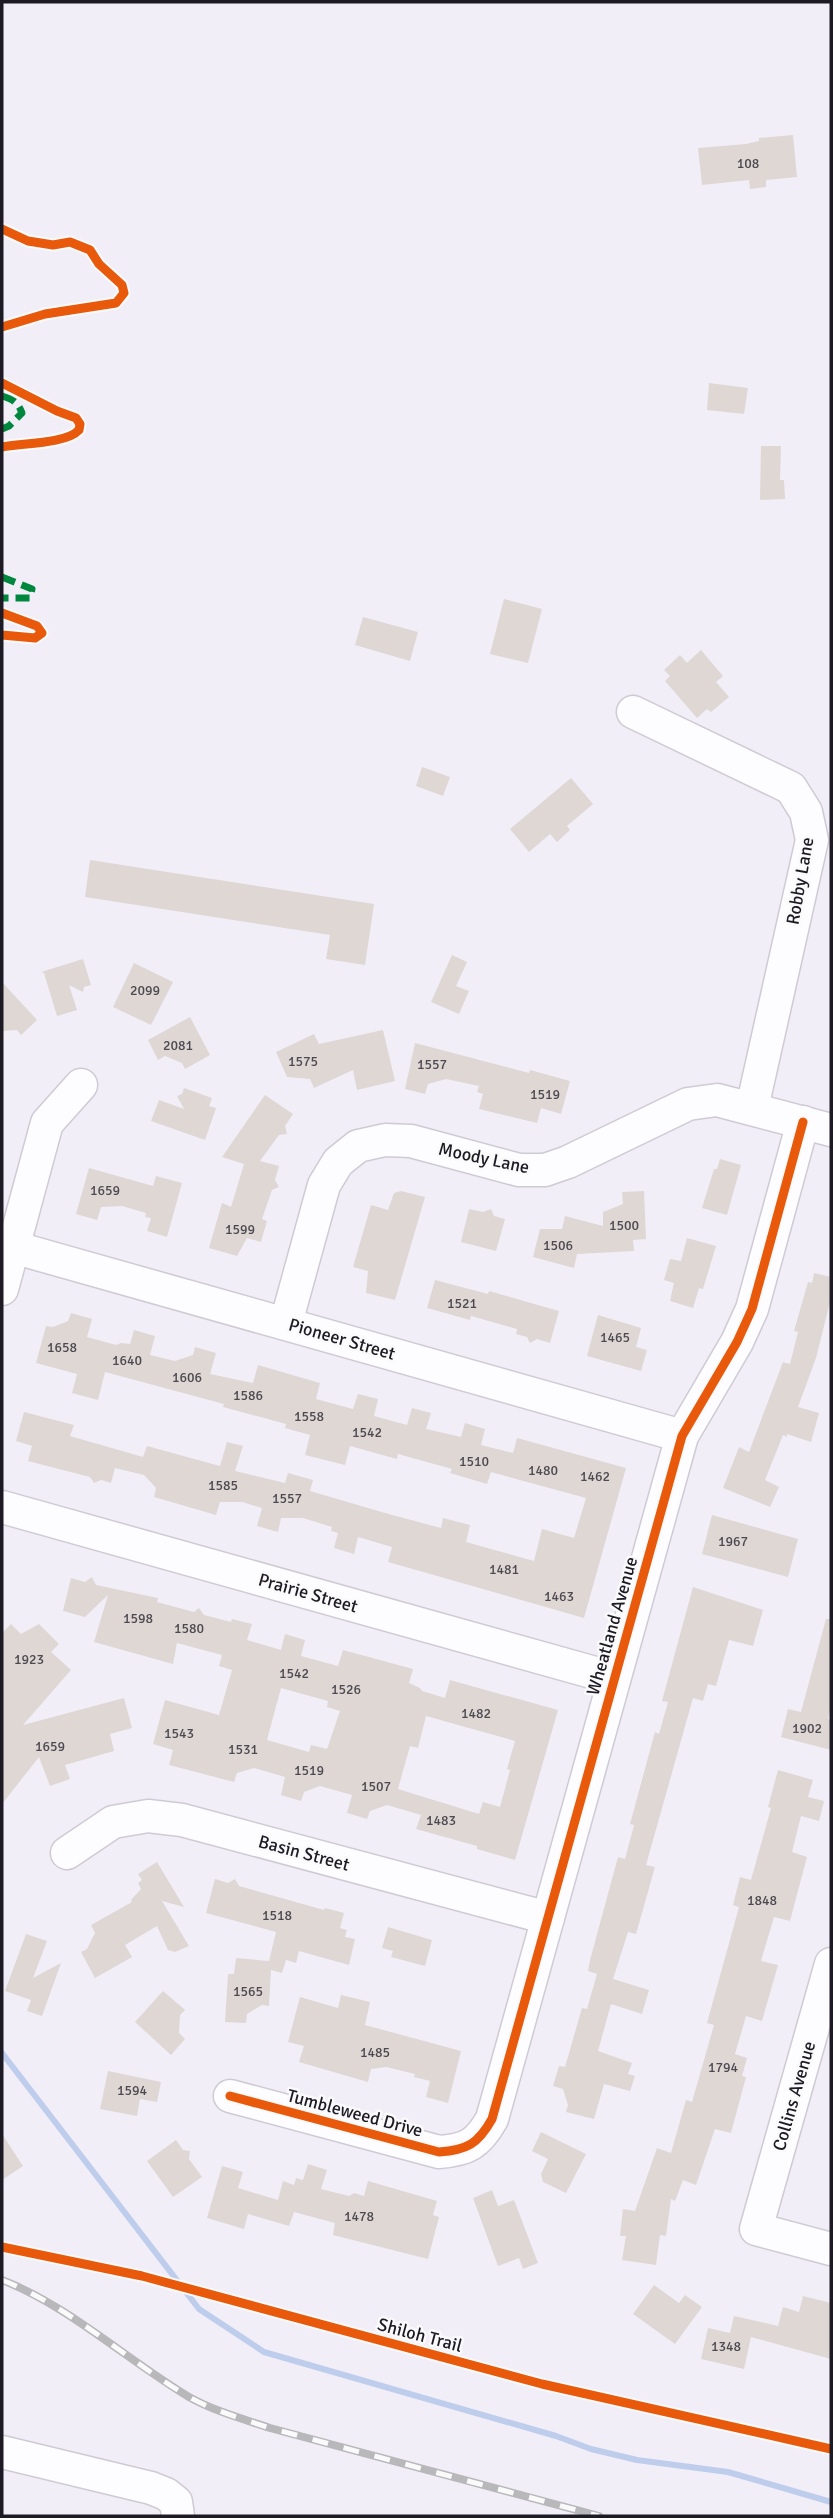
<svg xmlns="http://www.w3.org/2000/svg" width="833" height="2518" font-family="Signika,sans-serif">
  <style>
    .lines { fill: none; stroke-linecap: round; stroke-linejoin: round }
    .stream { stroke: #bfcdec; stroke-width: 6 }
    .building { fill: #ded7d4; fill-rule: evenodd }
    .minor-casing { stroke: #cecbd5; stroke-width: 35 }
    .minor { stroke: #fdfcfe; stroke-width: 32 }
    .rail-casing { stroke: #b8b7ba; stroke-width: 8 }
    .rail { stroke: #fafafa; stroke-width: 5; stroke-dasharray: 16; stroke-linecap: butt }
    .quiet { stroke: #00873e; stroke-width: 7; stroke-dasharray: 14 7; stroke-linecap: butt }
    .cycleway-casing { stroke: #fafafa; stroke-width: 13 }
    .cycleway { stroke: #e8590c; stroke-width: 9 }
    .labels { text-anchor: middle; stroke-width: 5; stroke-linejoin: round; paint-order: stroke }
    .number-label { font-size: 14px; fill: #4d4950 }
    .street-label { font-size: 18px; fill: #1d1a24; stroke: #fafafa }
  </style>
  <rect width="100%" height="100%" fill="#f1eef8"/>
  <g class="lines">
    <path class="stream" d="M2 2053 199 2309 264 2352 556 2436 591 2449 637 2460 728 2472 831 2502"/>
  </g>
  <g class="building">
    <path d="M793 135 797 177 766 180V187L750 189 749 180 702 185 698 148 746 144 759 141V138Z"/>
    <path d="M709 383 748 388 744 414 707 410Z"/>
    <path d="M761 446H781L780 480H784L785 499 760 500Z"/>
    <path d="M504 599 542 609 528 663 490 654Z"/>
    <path d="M363 617 418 632 410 661 355 645Z"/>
    <path d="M701 650 723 676 716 682 729 697 711 712 707 709 697 718 665 681 670 676 664 670 680 655 687 663Z"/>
    <path d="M422 767 450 777 443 796 416 786Z"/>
    <path d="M571 778 593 804 567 826 570 830 557 842 550 834 529 852 510 829Z"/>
    <path d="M90 860 374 904 365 965 326 959 330 935 85 897Z"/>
    <path d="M452 955 467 962 456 986 469 991 459 1014 431 1002Z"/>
    <path d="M83 959 91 985 84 987 83 992 69 985 77 1010 57 1016 44 973 41 972Z"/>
    <path d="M134 963 173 982 151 1025 113 1007Z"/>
    <path d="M2 982 37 1020 21 1035 17 1030 2 1031Z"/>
    <path d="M190 1017 210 1055 185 1069 182 1063 165 1056 158 1060 148 1040Z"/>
    <path d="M383 1030 395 1081 357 1090 353 1070 314 1088 310 1079 287 1077 276 1052 314 1034 319 1044Z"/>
    <path d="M415 1043 529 1073 530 1070 570 1081 561 1114 541 1108 537 1123 479 1109 483 1094 477 1092 479 1086 446 1079 428 1084 425 1094 405 1089Z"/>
    <path d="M184 1088 212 1098 209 1106 216 1108 205 1140 151 1121 159 1100 184 1109 177 1096 182 1094Z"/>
    <path d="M265 1095 293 1114 285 1126 287 1134 279 1135 260 1161 279 1166 275 1180 279 1187 272 1190 262 1219 267 1221 261 1242 247 1238 237 1256 209 1248 222 1203 231 1207 244 1164 222 1157Z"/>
    <path d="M720 1159 741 1165 727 1215 702 1208 714 1169H717Z"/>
    <path d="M89 1168 153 1186 156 1176 182 1183 167 1237 147 1231 151 1218 145 1217 146 1213 122 1206 101 1207 97 1220 76 1214Z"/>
    <path d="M401 1191 425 1197 395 1300 366 1293 368 1271 353 1267 371 1205 388 1210 394 1193Z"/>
    <path d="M644 1191 646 1239 633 1240 634 1251 577 1254 574 1268 533 1257 540 1229H562L565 1216 603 1226V1212L623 1204 622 1192Z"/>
    <path d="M469 1209 483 1212 491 1209 494 1216 505 1219 496 1251 461 1242Z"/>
    <path d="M687 1238 716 1246 703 1289 699 1288 693 1308 670 1301 674 1283 664 1280 670 1259 681 1261Z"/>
    <path d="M814 1273 831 1277V1298L816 1358 798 1407 819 1413 811 1442 787 1434V1437L783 1435 765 1480 779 1487 770 1507 723 1488 739 1447 749 1452 783 1362 790 1364 798 1332 794 1331 808 1282 812 1283Z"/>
    <path d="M435 1280 488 1294 489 1291 559 1311 550 1343 537 1339 530 1343 527 1337 516 1334 517 1329 471 1316 470 1320 427 1308Z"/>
    <path d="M71 1313 92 1319 87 1337 116 1345 121 1343 130 1344 134 1330 155 1336 150 1355 175 1361 193 1355 195 1347 216 1353 210 1374 253 1383 258 1365 320 1383 316 1399 353 1409 358 1394 378 1399 374 1416 407 1425 412 1408 431 1413 426 1429 461 1437 465 1423 485 1429 481 1445 513 1453 517 1438 626 1468 584 1618 388 1562 392 1547 358 1537 354 1554 334 1548 338 1533 331 1531 332 1527 303 1518H281L278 1532 257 1526 262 1508 242 1502H220L216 1515 154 1497 156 1488 144 1475 115 1468 111 1483 101 1480 94 1483 90 1477 28 1461 32 1446 16 1441 24 1412 74 1425 70 1436 143 1457 147 1446 220 1466 227 1442 243 1446 235 1471 285 1483 288 1473 313 1480 310 1491 385 1513 441 1528 443 1518 470 1525 466 1542 534 1561 542 1529 574 1538 586 1498 491 1472 487 1484 450 1473 452 1469 398 1454 397 1459 350 1446 345 1465 305 1455 310 1435 285 1428 286 1424 223 1407 224 1404 105 1372 98 1400 72 1393 77 1374 36 1363 46 1326 53 1327 68 1321Z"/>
    <path d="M598 1315 641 1328 636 1347 647 1350 641 1371 587 1356Z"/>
    <path d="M712 1515 798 1539 788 1577 702 1554Z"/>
    <path d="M92 1577 96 1585 158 1598 157 1602 194 1612 199 1608 204 1615 231 1622 232 1619 252 1624 247 1640 281 1650 285 1634 305 1640 301 1656 338 1666 343 1650 413 1669 409 1683 420 1688 422 1691 445 1698 450 1680 558 1710 515 1860 477 1849V1846L416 1829 421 1815 387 1805 370 1811 367 1819 347 1813 352 1795 320 1786 304 1792 301 1801 281 1795 285 1777 254 1768 237 1773 234 1782 169 1765 173 1750 153 1744 165 1700 219 1715 232 1670 219 1666 222 1655 177 1643 173 1664 94 1642 108 1595 85 1617 63 1611 71 1578 85 1582ZM281 1688 328 1701 327 1707 340 1711 327 1749 311 1745 309 1752 267 1740ZM426 1716 515 1741 507 1769 510 1770 500 1807 483 1802 479 1814 398 1789 410 1746 418 1748Z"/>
    <path d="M693 1587 763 1610 753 1646 729 1640 716 1686 708 1684 703 1701 693 1698 646 1865 655 1867 636 1934 628 1932 613 1979 649 1990 642 2014 611 2004 598 2051 632 2063 628 2074 635 2076 630 2091 604 2084 594 2119 566 2112 568 2105 563 2089 553 2086 559 2066 565 2067 582 2008 587 2009 597 1974 588 1971 590 1960 618 1857 625 1859 634 1825 630 1824 655 1732 659 1734 668 1702 662 1701Z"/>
    <path d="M826 1619H831V1705L828 1719 831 1720V1750L781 1737 788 1709 801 1712Z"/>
    <path d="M11 1624 21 1634 39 1624 59 1644 51 1652 71 1670 23 1725 124 1698 132 1728 110 1734 114 1751 65 1765 70 1779 50 1786 39 1757 2 1804V1633Z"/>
    <path d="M778 1770 813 1780 808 1797 824 1801 819 1821 801 1816 792 1852 807 1857 790 1921 774 1917 761 1961 778 1965 762 2021 746 2016 735 2054 747 2058 742 2076 746 2077 731 2133 715 2129 696 2185 683 2180 675 2201 671 2199 666 2236 660 2235 656 2265 622 2260 626 2236H620L623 2209 635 2211 657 2148 671 2153 686 2100 692 2102 714 2025 707 2023 739 1907 733 1905 740 1877 751 1880 771 1808 768 1807Z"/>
    <path d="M157 1862 184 1907 162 1901 189 1946 175 1952 168 1950 157 1926 125 1945 132 1957 95 1978 81 1952 87 1949 95 1933 91 1925 132 1902 131 1900 141 1889 138 1883 142 1880 138 1874Z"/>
    <path d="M215 1879 228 1883 235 1879 239 1886 324 1910 325 1908 344 1913 340 1928 347 1930 345 1937 355 1939 349 1965 299 1951 296 1963 286 1960 282 1973 271 1970 269 2006 262 2005 247 2014 246 2023 225 2022 228 1974H234L236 1958 269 1961 276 1932 206 1913Z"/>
    <path d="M388 1927 432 1940 425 1966 391 1957 393 1951 382 1948Z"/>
    <path d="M26 1934 47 1941 33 1978 61 1963 42 2016 27 2011 31 2000 5 1991Z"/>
    <path d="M163 1991 185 2010 180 2015 179 2033 185 2039 171 2055 135 2022Z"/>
    <path d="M341 1995 370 2002 365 2025 461 2051 448 2103 426 2097 430 2081 414 2077 415 2074 386 2067 371 2069 368 2082 299 2062 304 2046 288 2042 300 1997 338 2008Z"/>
    <path d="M108 2071 161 2082 157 2102 140 2099 137 2116 100 2109Z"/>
    <path d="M541 2132 586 2154 566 2193 543 2182 541 2174 548 2159 532 2151Z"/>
    <path d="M2 2134 23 2166 2 2180Z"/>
    <path d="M176 2140 183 2150 190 2151 189 2159 202 2177 173 2197 147 2161Z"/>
    <path d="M308 2164 327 2170 321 2189 349 2196 354 2193 364 2196 368 2181 437 2201 433 2215 439 2217 428 2259 333 2235 335 2223 294 2212 289 2226 248 2214 244 2229 207 2218 222 2166 243 2172 238 2188 278 2200 283 2181 294 2185 296 2178 303 2180Z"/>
    <path d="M492 2190 498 2206 514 2200 538 2263 523 2269 519 2258 498 2266 473 2198Z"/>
    <path d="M654 2285 679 2303 685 2295 702 2307 675 2344 633 2314Z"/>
    <path d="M803 2296 831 2303V2359L751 2337 744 2369 701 2359 708 2328 730 2333 734 2316 778 2326 783 2307 799 2312Z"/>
  </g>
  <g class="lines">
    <g class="minor-casing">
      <g id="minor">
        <path d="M633 712 791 788 806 812 812 840 752 1108"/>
        <path d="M2 1244 682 1436"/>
        <path d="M2 1289 47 1123 81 1085"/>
        <path d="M286 1323 324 1185 338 1162 358 1146 385 1140 411 1141 519 1170H545L568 1162 688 1104 717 1100 831 1130"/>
        <path d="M2 1507 613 1678"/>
        <path d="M67 1853 113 1822 148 1816 182 1820 548 1918"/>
        <path d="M831 1964 756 2229 831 2249"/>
        <path d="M230 2096 439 2152C467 2150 478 2144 492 2119L682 1436 737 1342 752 1309 803 1122"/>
        <path d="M2 2452 151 2488 166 2494 176 2502 178 2516"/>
      </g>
    </g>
    <use href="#minor" class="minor"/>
    <g class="rail-casing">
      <path id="rail" d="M2 2280C69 2306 127 2360 189 2397 214 2411 243 2419 270 2428L599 2516"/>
    </g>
    <use href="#rail" class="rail"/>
    <g class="quiet">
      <path d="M2 396C12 399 18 402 22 413L9 426 2 429"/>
      <path d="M2 577 32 589 30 598H2"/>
    </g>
    <g class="cycleway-casing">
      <g id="cycleway">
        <path d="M2 229 28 241 53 245 70 242 90 250 99 264 122 285 124 293 116 303 45 314 2 327"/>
        <path d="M2 383 57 411 76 418 80 424 79 430C66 444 22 443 2 447"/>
        <path d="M2 613 37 626 42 633 35 638 2 635"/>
        <path d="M230 2096 439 2152C467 2150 478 2144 492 2119L682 1436 737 1342 752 1309 803 1122"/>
        <path d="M2 2247 142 2276 542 2384 831 2449"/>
      </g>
    </g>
    <use href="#cycleway" class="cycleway"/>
  </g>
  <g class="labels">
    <g class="number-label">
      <text x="748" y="168">108</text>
      <text x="145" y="995">2099</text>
      <text x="178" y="1050">2081</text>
      <text x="303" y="1066">1575</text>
      <text x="432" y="1069">1557</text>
      <text x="545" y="1099">1519</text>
      <text x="105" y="1195">1659</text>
      <text x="624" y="1230">1500</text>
      <text x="240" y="1234">1599</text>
      <text x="558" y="1250">1506</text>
      <text x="462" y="1308">1521</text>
      <text x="615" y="1342">1465</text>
      <text x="62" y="1352">1658</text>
      <text x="127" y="1365">1640</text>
      <text x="187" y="1382">1606</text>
      <text x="248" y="1400">1586</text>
      <text x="309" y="1421">1558</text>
      <text x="367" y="1437">1542</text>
      <text x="474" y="1466">1510</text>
      <text x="543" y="1475">1480</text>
      <text x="595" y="1481">1462</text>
      <text x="223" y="1490">1585</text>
      <text x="287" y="1503">1557</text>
      <text x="733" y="1546">1967</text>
      <text x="504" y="1574">1481</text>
      <text x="559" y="1601">1463</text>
      <text x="138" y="1623">1598</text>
      <text x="189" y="1633">1580</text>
      <text x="29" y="1664">1923</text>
      <text x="294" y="1678">1542</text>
      <text x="346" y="1694">1526</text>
      <text x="476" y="1718">1482</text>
      <text x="807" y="1733">1902</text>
      <text x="179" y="1738">1543</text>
      <text x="50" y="1751">1659</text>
      <text x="243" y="1754">1531</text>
      <text x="309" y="1775">1519</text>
      <text x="376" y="1791">1507</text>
      <text x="441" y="1825">1483</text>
      <text x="762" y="1905">1848</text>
      <text x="277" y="1920">1518</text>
      <text x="248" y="1996">1565</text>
      <text x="375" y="2057">1485</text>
      <text x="723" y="2072">1794</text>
      <text x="132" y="2095">1594</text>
      <text x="359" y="2221">1478</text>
      <text x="726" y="2351">1348</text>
    </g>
    <g class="street-label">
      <text transform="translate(800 881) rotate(-80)" y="6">Robby Lane</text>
      <text transform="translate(484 1158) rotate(12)" y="6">Moody Lane</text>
      <text transform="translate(342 1339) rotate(16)" y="6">Pioneer Street</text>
      <text transform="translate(308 1593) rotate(16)" y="6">Prairie Street</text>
      <text transform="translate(612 1626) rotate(-74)" y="6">Wheatland Avenue</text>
      <text transform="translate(304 1853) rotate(15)" y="6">Basin Street</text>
      <text transform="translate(794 2096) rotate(-74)" y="6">Collins Avenue</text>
      <text transform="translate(355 2113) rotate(15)" y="6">Tumbleweed Drive</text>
      <text transform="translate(420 2335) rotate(15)" y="6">Shiloh Trail</text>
    </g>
  </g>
  <rect width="833" height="2518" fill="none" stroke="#1d1a24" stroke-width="7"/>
</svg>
